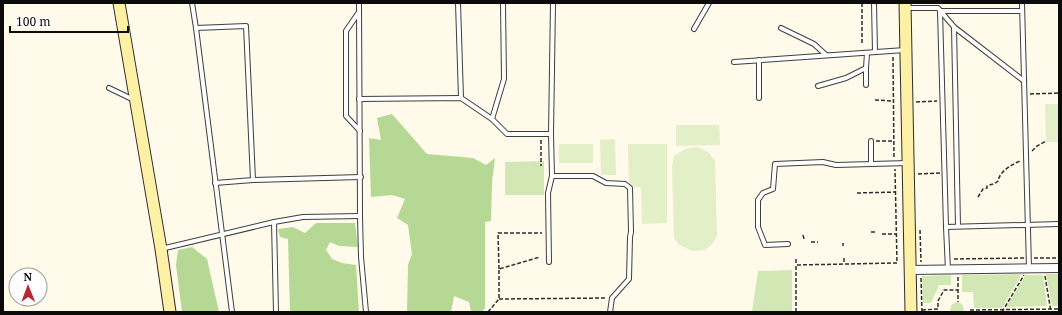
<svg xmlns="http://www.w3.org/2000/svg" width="1062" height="315" font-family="'Noto Serif',serif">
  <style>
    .green { fill: #d1e8b5 }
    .forest { fill: #b5d894 }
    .pitch { fill: #e3efc6 }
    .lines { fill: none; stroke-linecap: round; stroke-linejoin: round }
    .lane-casing { stroke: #3e3e3e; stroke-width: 6 }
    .street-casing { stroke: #3e3e3e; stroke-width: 10 }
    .secondary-casing { stroke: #2d2d2d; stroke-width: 13 }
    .path { stroke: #2d2d2d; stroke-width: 1.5; stroke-dasharray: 4 2; stroke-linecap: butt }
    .lane { stroke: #fff; stroke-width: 4 }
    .street { stroke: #fff; stroke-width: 8 }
    .secondary { stroke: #fef1a5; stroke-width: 11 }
  </style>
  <rect width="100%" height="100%" fill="#fffae9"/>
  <g class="green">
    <path d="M544 161V195H505V162Z"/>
    <path d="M792 270V312H752L758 271Z"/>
    <path d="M1022 274 1002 308H974L973 292H962V275Z"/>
    <path d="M1046 274H1059V306H1052Z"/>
    <path d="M951 275V285H939L931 303H923L922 276Z"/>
    <path d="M1026 275H1043L1047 306 1006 307Z"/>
    <path d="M957 302 962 304 964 309 963 312H951L950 309 952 304Z"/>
  </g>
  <g class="forest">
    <path d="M392 114 427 154 473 158 486 165 495 158 492 182 491 221 485 222V308L482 312H471L469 302 454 296 451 312H407L408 265 412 254 408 225 397 218 405 199 392 195 371 197 369 138 381 140 377 118Z"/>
    <path d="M316 223H355L358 247 339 246 330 242 326 250 332 259 342 263 356 265 359 312H290L288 239 280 237 278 229 293 227 305 233Z"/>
    <path d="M192 247 207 259 219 312H182L176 265 178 250Z"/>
  </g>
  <g class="pitch">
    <path d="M1045 104H1059V142H1046Z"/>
    <path d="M676 125H719L720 145 676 146Z"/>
    <path d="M615 139 616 175H601L600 140Z"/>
    <rect x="559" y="144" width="34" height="19"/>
    <path d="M628 144H667V223L642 224 641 187H629Z"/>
    <path d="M697 147 708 152 715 161 717 236 712 244 705 250 692 251 678 244 674 237 672 166 674 156 685 149Z"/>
  </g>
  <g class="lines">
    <g class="lane-casing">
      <g id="lane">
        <path d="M192 3 196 28 232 312"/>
        <path d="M359 3 360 216 361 257 366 312"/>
        <path d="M458 3 461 98"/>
        <path d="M874 3 875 52"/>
        <path d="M1022 3 1029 268"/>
        <path d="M906 8H938L954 27 1024 81"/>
        <path d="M940 11 946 227 1059 224"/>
        <path d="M940 11H1022"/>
        <path d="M359 12 346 31V116L360 131"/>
        <path d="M954 27 958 226"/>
        <path d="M196 28 246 26 253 180 215 183"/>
        <path d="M781 28 814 44 826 55"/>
        <path d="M694 29 709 3"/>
        <path d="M759 60V98"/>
        <path d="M734 62 905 50"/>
        <path d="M866 68V85"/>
        <path d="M818 86 846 78 866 68 867 53"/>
        <path d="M109 88 134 100"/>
        <path d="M359 99 461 98 492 119 507 134H551L553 3"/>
        <path d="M492 119 504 79 503 3"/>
        <path d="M871 141V164"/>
        <path d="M552 176H593L606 183 625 184 630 188 631 232 630 237 629 279 612 298 610 312"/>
        <path d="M253 180 361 177"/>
        <path d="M946 227 948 270"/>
        <path d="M788 244 765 245 758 227V200L763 193 773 189 775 164 823 162 836 165 908 163"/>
        <path d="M161 249 274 222"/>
        <path d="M549 262 548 193 552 176 551 134"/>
        <path d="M276 312 274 222 303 217 360 216"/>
      </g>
    </g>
    <g class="street-casing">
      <path id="street" d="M910 270 1059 268"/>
    </g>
    <g class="secondary-casing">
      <g id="secondary">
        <path d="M119 3 161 249 170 312"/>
        <path d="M905 3 911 312"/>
      </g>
    </g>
    <g class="path">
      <path d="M862 3V43"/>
      <path d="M893 57 894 157"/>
      <path d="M1030 94 1059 93"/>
      <path d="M875 100 893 101"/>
      <path d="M916 102 937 101"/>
      <path d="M541 140V166"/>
      <path d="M876 141H894"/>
      <path d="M1032 151 1037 146 1046 141"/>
      <path d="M918 174 940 173"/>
      <path d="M857 193 896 192"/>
      <path d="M978 197 983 189 987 188V186C992 184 995 184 998 181 1000 171 1011 165 1020 161"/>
      <path d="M920 230 921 262"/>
      <path d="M871 232H875"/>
      <path d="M882 234H897"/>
      <path d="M803 235 804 239"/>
      <path d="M811 242H818"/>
      <path d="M843 243V246"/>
      <path d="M844 258V264"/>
      <path d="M1034 258H1059"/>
      <path d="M796 259V265"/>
      <path d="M954 259 1024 258"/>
      <path d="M499 269 498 233H542"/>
      <path d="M1045 276 1051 312"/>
      <path d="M958 277V302"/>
      <path d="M921 278 922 312"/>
      <path d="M499 299 607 298"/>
      <path d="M922 310 938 309V301L944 290H958"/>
      <path d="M970 310 1059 309"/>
      <path d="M488 312 499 299V269L540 257"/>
      <path d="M796 312V265L897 263 895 169"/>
      <path d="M1002 312 1024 275"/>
    </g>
    <use href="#lane" class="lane"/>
    <use href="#street" class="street"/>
    <use href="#secondary" class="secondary"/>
  </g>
  <rect width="1062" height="315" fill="none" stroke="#0b0b0b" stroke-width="8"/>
  <g transform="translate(28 287) rotate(359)"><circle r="19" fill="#ffffff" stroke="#9d9d9d"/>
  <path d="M0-3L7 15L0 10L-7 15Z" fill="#b92632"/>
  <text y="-6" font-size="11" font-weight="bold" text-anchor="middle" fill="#0b0b0b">N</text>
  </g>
  <path d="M10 26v6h118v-6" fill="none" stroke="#0b0b0b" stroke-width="2"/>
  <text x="16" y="26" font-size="12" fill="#0b0b0b" stroke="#ffffff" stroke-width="3" paint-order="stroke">100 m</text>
</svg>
